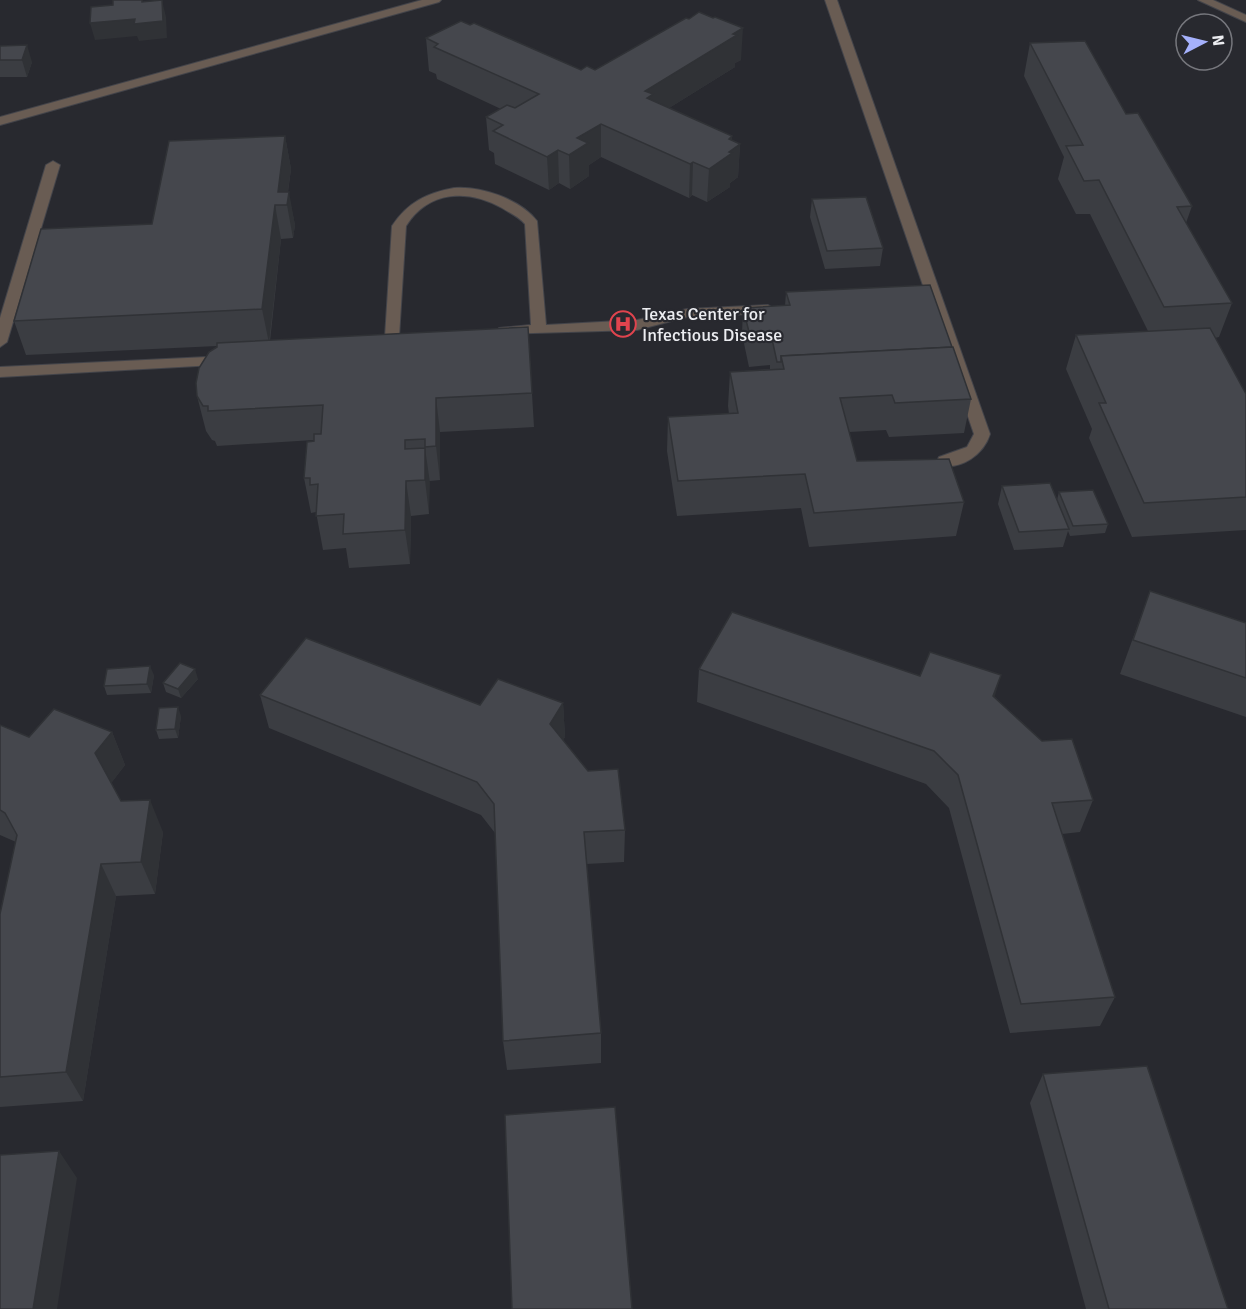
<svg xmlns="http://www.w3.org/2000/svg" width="1246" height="1309" font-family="Signika,sans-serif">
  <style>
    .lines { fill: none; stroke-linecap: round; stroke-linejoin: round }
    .minor-casing { stroke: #43444a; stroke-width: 2 }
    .minor { fill: #695c53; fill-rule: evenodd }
    .wall { fill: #3b3d42 }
    .shaded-wall { fill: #303236 }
    .building { fill: #45474d; stroke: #303236; stroke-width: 1.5 }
    .labels { text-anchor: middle; stroke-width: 4.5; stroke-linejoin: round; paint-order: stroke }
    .poi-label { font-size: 18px; fill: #ecedf1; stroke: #28292f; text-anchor: start }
  </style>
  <rect width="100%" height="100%" fill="#28292f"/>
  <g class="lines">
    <g class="minor-casing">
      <g id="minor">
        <path d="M422 0H441L439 2 0 125V117Z"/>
        <path d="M825 0H837L990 434C984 454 961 471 939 465L937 461 939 457 967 447 974 434Z"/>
        <path d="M1198 0H1213L1246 15V22Z"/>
        <path d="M53 161 60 165 7 342 0 347V318L46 165Z"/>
        <path d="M454 188C481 186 520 199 537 221L546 325 637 320 687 309 768 305 775 309 768 313 687 317 637 330 499 334 497 331 499 328 531 325 525 224C519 217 510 213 502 208 468 189 429 190 406 226L399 337 392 342 387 340 385 337 392 226C408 202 427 193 454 188Z"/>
        <path d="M228 356 236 361 233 364 0 377V367Z"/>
      </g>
    </g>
    <use href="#minor" class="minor"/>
  </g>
  <g class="wall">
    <path d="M426 38 581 70 741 60 735 63V67L669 108 740 144 738 177 730 183V187L707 202 692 195 689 198 601 157 589 165V176L570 189 559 183 549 190 495 164 494 153 489 150 486 117 501 109 437 79 436 74 429 71Z"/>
    <path d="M1030 43 1126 114 1192 206 1186 223 1232 303 1219 337 1215 338 1246 394V530L1132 537 1089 438 1092 429 1066 369 1076 335 1148 331 1090 214H1076L1058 179 1064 157 1024 76Z"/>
    <path d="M0 46 32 62 27 77H0Z"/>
    <path d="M285 136 291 169 288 192 295 225 293 238 281 239 270 341 528 327 534 427 440 432V480L429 481V514L411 516 410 564 349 568 346 548 323 550 316 512 311 513 304 478 314 440 217 446 215 441 212 440 206 431 197 396 217 346 26 355 14 321 152 224Z"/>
    <path d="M812 199 883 248 880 266 825 269 810 217Z"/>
    <path d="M786 292 952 347 971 399 964 433 889 437 886 430 849 432 857 461 964 502 956 536 809 547 801 508 677 516 667 451 668 417 729 414 728 406 730 372 770 369V365L749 367 742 334 743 308 785 306Z"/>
    <path d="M1002 486 1057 500 1059 492 1108 524 1105 533 1070 536 1068 531 1063 547 1014 550 998 504Z"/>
    <path d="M1150 591 1246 623V717L1120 674Z"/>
    <path d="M699 669 920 676 995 697 1093 800 1080 832 1062 834 1115 997 1100 1026 1010 1033 949 808 926 784 697 702Z"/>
    <path d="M154 675 151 693 107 695 104 686Z"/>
    <path d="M198 679 181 698 166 692 163 683Z"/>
    <path d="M260 695 480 705 563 703 565 737 563 740 625 830 624 862 586 864 601 1033V1063L507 1070 503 1041 495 833 481 815 269 728Z"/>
    <path d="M181 716 178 738 159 739 156 730Z"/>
    <path d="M0 725 29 737 112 732 125 765 111 783 121 801 163 832 155 894 116 896 83 1101 0 1107V914L16 842 0 835Z"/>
    <path d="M1043 1074 1228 1309H1086L1030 1103Z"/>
  </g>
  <g class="shaded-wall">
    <path d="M162 0 166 17 167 38 139 41 137 36 95 40 90 23 135 19Z"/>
    <path d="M743 28 741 60 735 63V67L653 118 645 91Z"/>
    <path d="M27 45 32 62 27 77 22 60Z"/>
    <path d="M601 124V157L589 165V176L570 189 569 155 577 138Z"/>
    <path d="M285 136 291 169 286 205 278 192Z"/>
    <path d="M732 136V150L740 144 738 177 730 183V187L707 202 709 169 729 139Z"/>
    <path d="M558 150 559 183 549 190 547 157Z"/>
    <path d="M693 162 692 195 689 198 690 164Z"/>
    <path d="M289 192 295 225 293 238 287 205Z"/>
    <path d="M275 205 281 239 269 343 262 309Z"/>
    <path d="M436 398 440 432V480L436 446Z"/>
    <path d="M425 448 430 483 429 514 425 480Z"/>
    <path d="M406 481 411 516 410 564 405 530Z"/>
    <path d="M150 666 154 675 151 693 147 684Z"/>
    <path d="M195 669 198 679 181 698 178 689Z"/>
    <path d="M1001 675 991 709 993 696Z"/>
    <path d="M563 703 565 737 552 757 550 724Z"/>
    <path d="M178 707 181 716 178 738 175 729Z"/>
    <path d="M112 732 125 765 109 786 95 753Z"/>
    <path d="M150 800 163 832 155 894 141 862Z"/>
    <path d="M101 864 116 896 83 1101 66 1072Z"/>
    <path d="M59 1151 77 1178 57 1309H33Z"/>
  </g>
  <g class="building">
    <path d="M113 0H142V2L162 0 163 21 134 24 135 19 90 23 91 7 113 5Z"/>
    <path d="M699 12 713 18 715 17 743 28 733 34 737 35 645 91 653 94 647 98 732 136 729 139 740 144 729 152 732 153 709 169 693 162 690 164 601 124 577 138 588 143 569 155 558 150 547 157 493 131 503 125 486 117 507 105 515 108 539 94 434 47 438 44 426 38 461 21 470 25 474 23 581 70 587 66 595 70 686 18 689 19Z"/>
    <path d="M1085 41 1126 114 1138 113 1192 206 1177 207 1232 303 1164 307 1099 180 1084 181 1066 146 1083 145 1030 43Z"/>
    <path d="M27 45 22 60H0V46Z"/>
    <path d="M285 136 278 192H289L287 205H275L262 309 14 321 41 229 152 224 169 141Z"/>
    <path d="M866 197 883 248 827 251 812 199Z"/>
    <path d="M930 285 952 347 781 356V362H777L772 339 751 340 743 308 790 305 786 292Z"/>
    <path d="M528 327 532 393 436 398V446L425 447V439L405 440V449L425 448V480L406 481 405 530 343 534 344 514 316 516 318 484 310 485V478H304L307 442 314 441V434H321L323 405 208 411V406H203L197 396 196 383 199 368 209 352 217 347V343Z"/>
    <path d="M1210 328 1246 394V497L1144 503 1099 403H1106L1076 335Z"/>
    <path d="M953 347 971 399 895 403 892 395 840 398 857 461 949 459 964 502 814 513 805 474 678 481 668 417 738 413 730 372 784 369 781 356Z"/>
    <path d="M1050 483 1069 529 1019 532 1002 486Z"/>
    <path d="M1093 490 1108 524 1073 526 1059 492Z"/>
    <path d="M1150 591 1246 623V678L1133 640Z"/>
    <path d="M732 612 920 676 930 652 1001 675 993 696 1042 741 1072 739 1093 800 1052 803 1115 997 1021 1004 958 775 934 751 699 669Z"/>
    <path d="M306 638 480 705 498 679 563 703 550 724 588 771 618 769 625 830 584 832 601 1033 503 1041 494 804 477 782 260 695Z"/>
    <path d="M180 663 195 669 178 689 163 683Z"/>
    <path d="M150 666 147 684 104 686 107 669Z"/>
    <path d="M178 707 175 729 156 730 159 708Z"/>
    <path d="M54 709 112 732 95 753 121 801 150 800 141 862 101 864 66 1072 0 1077V914L17 835 5 813 0 810V725L29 737Z"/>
    <path d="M1147 1066 1228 1309H1109L1043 1074Z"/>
    <path d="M615 1107 632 1309H512L505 1115Z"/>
    <path d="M59 1151 33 1309H0V1155Z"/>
  </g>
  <defs>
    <g id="hospital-ring" transform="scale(1.35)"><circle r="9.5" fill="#28292f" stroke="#e0444e" stroke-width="1.5"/><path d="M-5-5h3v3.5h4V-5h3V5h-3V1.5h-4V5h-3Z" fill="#e0444e"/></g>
  </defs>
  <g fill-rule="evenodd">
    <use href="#hospital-ring" x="623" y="324"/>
  </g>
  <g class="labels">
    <g class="poi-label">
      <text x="642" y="320">Texas Center for<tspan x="642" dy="21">Infectious Disease</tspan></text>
    </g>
  </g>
  <g transform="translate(1204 42) rotate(83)"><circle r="28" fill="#28292f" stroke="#76777d" stroke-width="1.5"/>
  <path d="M0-4.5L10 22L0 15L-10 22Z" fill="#a5b1fc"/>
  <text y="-9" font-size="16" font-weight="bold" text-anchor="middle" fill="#ecedf1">N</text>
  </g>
</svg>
